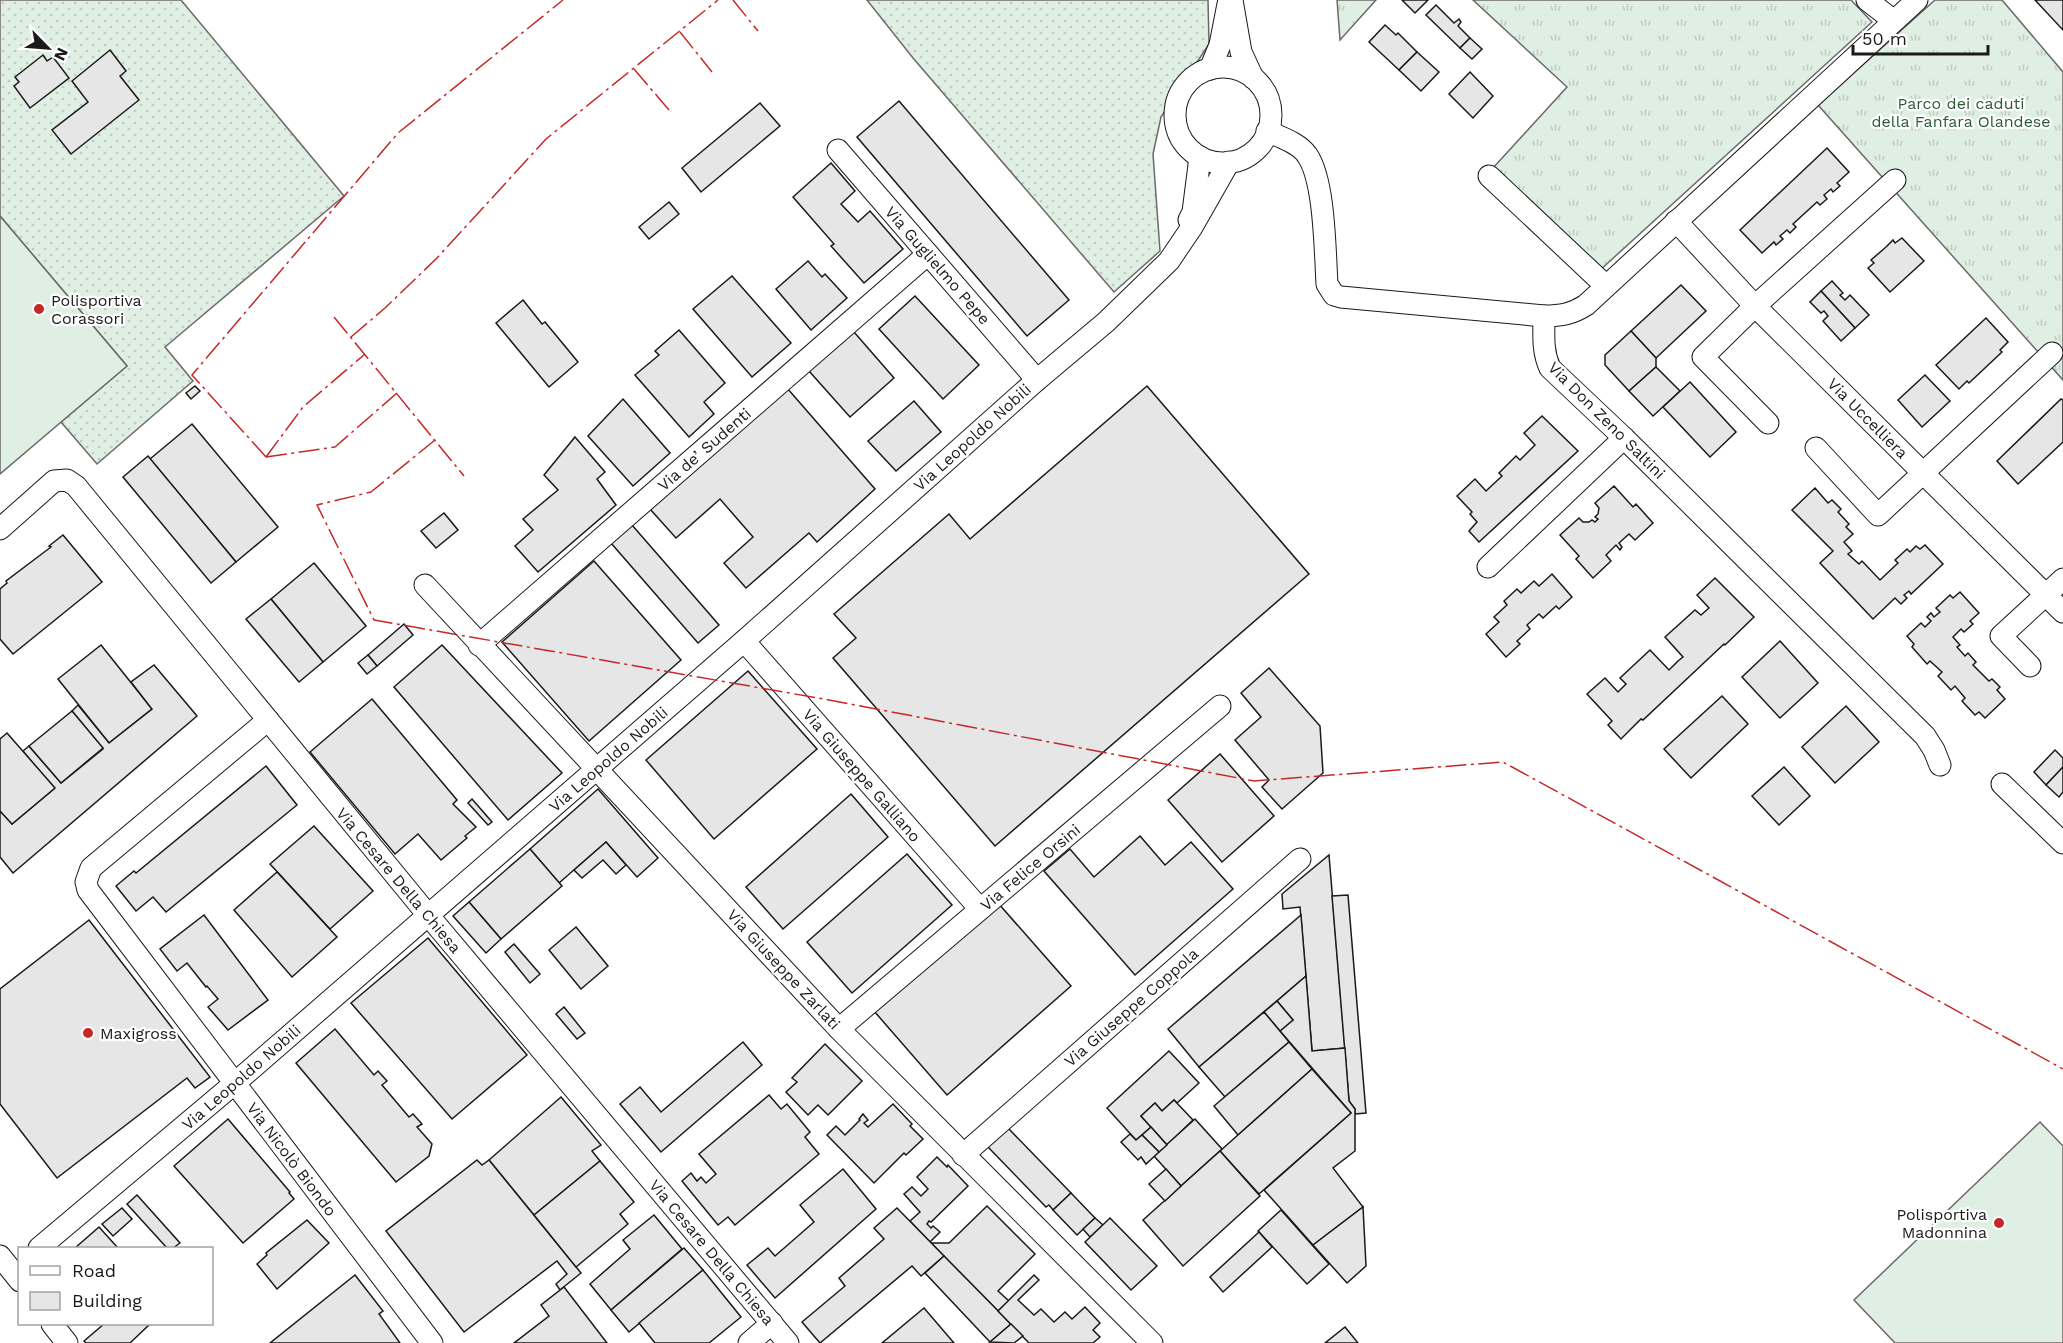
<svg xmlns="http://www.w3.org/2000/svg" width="2063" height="1343" font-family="'Work Sans',sans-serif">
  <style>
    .grass { fill: url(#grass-tufts); stroke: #6a6a6a; stroke-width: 1.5 }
    .garden { fill: url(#garden-dots); stroke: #6a6a6a; stroke-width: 1.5 }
    .pitch { fill: #e0efe3; stroke: #6a6a6a; stroke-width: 1.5 }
    .building { fill: #e6e6e6; stroke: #1a1a1a; stroke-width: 1.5 }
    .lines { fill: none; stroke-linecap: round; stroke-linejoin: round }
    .minor-casing { stroke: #1a1a1a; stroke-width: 23 }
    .minor { stroke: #fff; stroke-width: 21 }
    .power { stroke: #c62828; stroke-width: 1.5; stroke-dasharray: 21 4.5 3 4.5; stroke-linecap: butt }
    .poi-dot { fill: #c62828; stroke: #fff; stroke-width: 2 }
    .labels { text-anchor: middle; stroke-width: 4.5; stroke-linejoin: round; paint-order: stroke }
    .park-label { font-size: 16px; fill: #2b5a34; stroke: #fff }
    .street-label { font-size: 16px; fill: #1a1a1a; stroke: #fff }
    .poi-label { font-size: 16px; fill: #1a1a1a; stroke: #fff; text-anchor: start }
  </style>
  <defs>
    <pattern id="grass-tufts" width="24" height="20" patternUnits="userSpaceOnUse" patternTransform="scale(1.5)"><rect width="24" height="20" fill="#e0efe3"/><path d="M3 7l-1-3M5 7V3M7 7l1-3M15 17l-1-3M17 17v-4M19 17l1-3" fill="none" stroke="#c0ccc2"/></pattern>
    <pattern id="garden-dots" width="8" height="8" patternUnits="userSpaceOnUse" patternTransform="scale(1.5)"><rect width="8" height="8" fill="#e0efe3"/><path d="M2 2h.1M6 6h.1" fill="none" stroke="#c0ccc2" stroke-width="1.8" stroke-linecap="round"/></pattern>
  </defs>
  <rect width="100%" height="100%" fill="#fff"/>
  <g class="grass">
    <path d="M1337 0H1376L1340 40Z"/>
    <path d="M1473 0H1851L1872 22 1587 282 1482 180 1567 87Z"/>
    <path d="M1935 0H2002L2063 72V380L1818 105Z"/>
  </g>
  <g class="garden">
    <path d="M0 0H181L344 196 165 347 193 381 97 464 61 422 127 366 0 216Z"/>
    <path d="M867 0H1208L1209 44 1161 117 1153 154 1160 251 1114 292 913 58Z"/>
  </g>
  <g class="pitch">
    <path d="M0 216 127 366 0 474Z"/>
    <path d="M2040 1122 2063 1146V1343H1895L1854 1300Z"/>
  </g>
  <g class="building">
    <path d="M1402 0H1428L1415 13Z"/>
    <path d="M2035 0H2063V30Z"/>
    <path d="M1436 5 1454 23 1459 19 1461 22 1458 26 1470 38 1460 48 1426 15Z"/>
    <path d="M1385 25 1396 35 1398 33 1417 52 1399 70 1369 42Z"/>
    <path d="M1470 38 1482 49 1472 59 1460 48Z"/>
    <path d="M110 50 126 71 120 76 139 100 71 154 52 130 88 102 72 81Z"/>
    <path d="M1417 52 1439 72 1421 91 1399 70Z"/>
    <path d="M43 55 47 61 53 57 69 78 30 108 14 86 19 82 15 77Z"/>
    <path d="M1470 72 1493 96 1473 118 1449 94Z"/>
    <path d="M899 101 1069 300 1027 336 857 137Z"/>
    <path d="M760 103 780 126 701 192 682 168Z"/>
    <path d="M1827 148 1849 172 1837 183 1840 186 1833 192 1831 189 1824 195 1827 199 1820 205 1817 202 1793 224 1796 227 1790 233 1787 230 1780 236 1783 239 1776 245 1774 242 1762 253 1740 230Z"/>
    <path d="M831 163 855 191 841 204 858 222 870 211 903 249 864 283 831 246 834 244 793 197Z"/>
    <path d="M669 202 679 214 649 239 639 227Z"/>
    <path d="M1902 238 1924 261 1890 292 1868 268 1874 263 1871 260 1886 247 1893 240 1895 243Z"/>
    <path d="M808 261 822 277 825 274 847 298 811 330 776 289Z"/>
    <path d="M732 276 791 343 752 377 693 309Z"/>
    <path d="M1832 281 1843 293 1840 295 1845 300 1850 295 1869 315 1855 328 1821 291Z"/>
    <path d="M1681 285 1706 311 1656 358 1631 331Z"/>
    <path d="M1821 291 1855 328 1841 341 1823 321 1828 316 1824 311 1821 313 1810 302Z"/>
    <path d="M915 296 979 365 943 399 879 329Z"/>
    <path d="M523 300 542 324 545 322 578 362 549 387 496 323Z"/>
    <path d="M1986 318 2008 342 2000 350 2002 352 1969 383 1967 381 1959 389 1936 365Z"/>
    <path d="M679 330 725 383 704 402 714 414 689 437 635 375 659 355 655 351Z"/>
    <path d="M1631 331 1656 358V367L1629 391 1605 365V355Z"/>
    <path d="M854 332 894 378 850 417 809 371Z"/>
    <path d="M1656 367 1680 391 1653 416 1629 391Z"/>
    <path d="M1925 375 1950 401 1922 427 1898 400Z"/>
    <path d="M1690 382 1736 432 1710 457 1663 407Z"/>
    <path d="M195 386 200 391 191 399 186 393Z"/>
    <path d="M1147 386 1309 574 995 846 833 658 856 638 834 614 949 514 970 539Z"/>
    <path d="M787 388 875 489 817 542 809 533 746 588 724 563 753 537 720 499 676 538 650 509Z"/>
    <path d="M623 399 670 453 633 486 588 436Z"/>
    <path d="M2061 399 2063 400V442L2018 484 1997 461Z"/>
    <path d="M914 401 941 432 896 471 868 441Z"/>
    <path d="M1542 416 1578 451 1479 542 1469 531 1477 522 1470 514 1472 512 1457 496 1475 479 1486 491 1502 476 1499 473 1516 456 1520 460 1535 445 1524 433Z"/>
    <path d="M192 424 278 527 236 562 150 459Z"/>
    <path d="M575 437 605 472 597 479 616 505 538 572 515 546 533 530 523 519 558 490 544 475Z"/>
    <path d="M148 456 236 562 211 583 123 477Z"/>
    <path d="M1614 486 1633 507 1636 504 1653 523 1635 540 1629 534 1619 543 1622 547 1620 550 1616 545 1606 555 1611 561 1593 578 1576 559 1579 556 1560 535 1579 518 1583 522H1589L1592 520 1595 522 1598 519 1595 517 1598 514 1599 508 1595 503Z"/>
    <path d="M1815 488 1828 503 1832 500 1841 509 1838 512 1849 524 1846 527 1853 534 1844 542 1852 551 1848 554 1859 564 1862 561 1880 580 1898 563 1895 560 1907 549 1910 552 1916 546 1920 549 1925 545 1943 564 1911 594 1909 591 1904 595 1907 598 1901 604 1895 598 1873 619 1820 563 1833 551 1792 510Z"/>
    <path d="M444 513 458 530 436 548 421 531Z"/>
    <path d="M632 525 719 625 698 643 611 543Z"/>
    <path d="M63 535 102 582 13 654 0 639V589L7 583 6 581 51 547 49 546Z"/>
    <path d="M594 561 681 660 589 741 502 642Z"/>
    <path d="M314 563 366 626 323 662 271 599Z"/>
    <path d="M1552 574 1572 597 1559 609 1556 606 1543 618 1539 614 1527 625 1530 629 1517 641 1520 644 1506 657 1486 634 1499 622 1494 617 1507 605 1504 601 1517 589 1521 593 1534 581 1539 586Z"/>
    <path d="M1715 578 1754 617 1725 645 1724 644 1643 720 1641 719 1621 739 1608 725 1612 721 1587 694 1605 678 1618 692 1626 684 1620 678 1650 650 1669 670 1678 661 1683 657 1665 637 1695 610 1701 615 1709 608 1697 595Z"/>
    <path d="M1960 592 1979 613 1970 621 1973 624 1964 632 1961 629 1953 637 1960 645 1957 647 1965 656 1968 653 1976 662 1973 665 1989 681 1992 679 2000 687 1997 690 2005 699 1985 718 1979 712 1975 715 1962 701 1965 698 1955 686 1951 690 1938 676 1942 672 1930 661 1927 664 1912 647 1914 644 1907 636 1921 623 1925 627 1931 621 1927 617 1931 613 1934 617 1940 612 1936 608 1950 595 1953 598Z"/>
    <path d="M271 599 323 662 299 682 246 619Z"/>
    <path d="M404 624 413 635 377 666 368 655Z"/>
    <path d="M1780 641 1818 683 1780 718 1742 677Z"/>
    <path d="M101 645 152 709 109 743 58 679Z"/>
    <path d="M442 645 562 773 508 820 394 687Z"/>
    <path d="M368 655 377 666 367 674 358 663Z"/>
    <path d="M154 665 197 716 13 873 0 857V811L12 824 54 789 23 751 29 746 61 783 103 749 72 711 78 705 109 743 152 709 131 682Z"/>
    <path d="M1269 668 1320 726 1323 773 1282 809 1262 787 1269 780 1235 740 1261 717 1241 693Z"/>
    <path d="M748 671 817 749 714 839 646 760Z"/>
    <path d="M1722 696 1748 724 1691 778 1664 749Z"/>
    <path d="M372 699 457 800 453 804 476 827 465 836 467 838 441 860 418 834 395 854 310 752Z"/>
    <path d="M1846 706 1879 742 1835 783 1802 747Z"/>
    <path d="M72 711 103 748 61 783 29 746Z"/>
    <path d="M7 733 55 788 12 824 0 811V739Z"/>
    <path d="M2055 750 2063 758V767L2046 785 2034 772Z"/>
    <path d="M1220 754 1274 816 1222 862 1168 800Z"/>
    <path d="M266 766 297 805 166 912 153 897 136 911 116 886 134 871 136 873Z"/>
    <path d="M1784 767 1810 796 1779 825 1752 796Z"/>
    <path d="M2063 767V792L2059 797 2046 785Z"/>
    <path d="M598 789 658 858 637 877 606 842 559 883 530 849Z"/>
    <path d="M851 794 888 837 783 929 746 887Z"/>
    <path d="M472 799 492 822 488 825 468 803Z"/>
    <path d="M314 826 373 891 330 929 270 864Z"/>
    <path d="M1140 836 1165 865 1191 842 1233 889 1135 975 1044 871 1070 849 1094 877Z"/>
    <path d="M606 842 626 865 616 874 603 860 582 878 574 870Z"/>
    <path d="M530 849 562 886 501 939 469 902Z"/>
    <path d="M907 854 952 905 852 993 807 942Z"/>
    <path d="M1329 855 1345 1048 1312 1051 1300 907 1283 909 1282 894Z"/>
    <path d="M277 872 337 937 292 977 234 910Z"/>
    <path d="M1348 895 1366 1113 1355 1114V1109L1349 1101 1332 896Z"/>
    <path d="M469 902 501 939 486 953 453 916Z"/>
    <path d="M998 903 1071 986 947 1095 874 1011Z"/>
    <path d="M204 915 268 1000 228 1030 208 1007 218 999 207 986 206 987 187 963 177 971 160 949Z"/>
    <path d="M1301 915 1306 976 1199 1067 1168 1029Z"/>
    <path d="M89 920 210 1077 195 1088 187 1078 57 1178 0 1104V989Z"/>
    <path d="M576 927 608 966 581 989 549 950Z"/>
    <path d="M428 938 527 1055 452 1119 351 1003Z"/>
    <path d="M514 944 540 974 530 983 505 952Z"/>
    <path d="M1306 976 1312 1051 1345 1048 1349 1101 1355 1109V1151L1333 1168 1363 1207 1313 1245 1264 1190 1351 1113 1280 1031 1293 1020 1277 1001Z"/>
    <path d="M1277 1001 1293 1020 1280 1031 1264 1012Z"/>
    <path d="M564 1007 585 1033 577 1039 556 1014Z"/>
    <path d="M1264 1012 1289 1042 1225 1097 1199 1067Z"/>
    <path d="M335 1029 374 1075 378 1071 387 1081 382 1085 409 1117 413 1114 422 1124 417 1127 432 1144 429 1156 396 1182 296 1063Z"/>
    <path d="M743 1042 762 1065 661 1152 620 1104 640 1087 661 1112Z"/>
    <path d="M1289 1042 1312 1069 1238 1135 1214 1106Z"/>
    <path d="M825 1044 862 1081 828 1115 818 1105 808 1115 786 1092 797 1082 792 1078Z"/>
    <path d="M1169 1051 1199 1083 1177 1103 1174 1100 1162 1111 1155 1103 1141 1116 1151 1127 1136 1140 1107 1108Z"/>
    <path d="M1312 1069 1351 1113 1259 1194 1220 1151Z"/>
    <path d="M769 1095 781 1109 787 1104 810 1132 805 1137 819 1154 735 1225 728 1217 718 1225 682 1181 691 1173 697 1181 701 1177 706 1183 716 1174 699 1154Z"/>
    <path d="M561 1097 601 1145 592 1151 600 1161 534 1215 489 1160Z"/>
    <path d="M1174 1100 1193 1120 1167 1145 1141 1116 1155 1103 1162 1111Z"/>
    <path d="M893 1104 912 1124 910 1126 923 1139 906 1155 904 1153 874 1183 827 1135 836 1126 845 1135 860 1120 859 1119 863 1114 868 1120 864 1123 868 1127Z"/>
    <path d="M228 1119 290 1192 289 1193 294 1199 243 1243 174 1166Z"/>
    <path d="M1195 1119 1222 1149 1181 1186 1154 1156Z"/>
    <path d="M1151 1127 1167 1145 1159 1152 1142 1135Z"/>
    <path d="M1008 1128 1071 1193 1053 1210 1049 1205 1046 1207 988 1147Z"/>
    <path d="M1130 1134 1136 1140 1142 1135 1159 1152 1146 1164 1141 1157 1138 1160 1121 1142Z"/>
    <path d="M1220 1151 1260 1196 1183 1266 1143 1220Z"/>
    <path d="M937 1157 947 1167 948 1165 968 1186 931 1222 929 1221 927 1224 931 1228 933 1226 940 1232 930 1242 910 1221 920 1212 904 1194 912 1187 921 1196 928 1189 917 1177Z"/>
    <path d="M477 1160 482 1165 489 1160 581 1273 560 1290 556 1284 567 1274 557 1261 464 1332 386 1231Z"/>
    <path d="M600 1161 634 1202 620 1214 628 1224 576 1267 534 1215Z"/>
    <path d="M843 1169 876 1209 775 1298 747 1265 768 1248 775 1256 814 1222 800 1205Z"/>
    <path d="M1166 1169 1181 1186 1165 1201 1149 1184Z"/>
    <path d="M1071 1193 1095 1218 1077 1235 1053 1210Z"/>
    <path d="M137 1195 180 1243 173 1248H167L127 1204Z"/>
    <path d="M987 1206 1035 1254 998 1291 1009 1301 998 1311 931 1243H949Z"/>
    <path d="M1363 1207 1366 1266 1347 1283 1313 1245Z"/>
    <path d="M122 1208 132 1219 113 1236 102 1224Z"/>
    <path d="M897 1208 944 1256 921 1276 912 1266 820 1343 802 1322 845 1286 839 1278 884 1239 874 1228Z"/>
    <path d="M1281 1210 1329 1264 1307 1284 1258 1231Z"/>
    <path d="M654 1215 682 1249 611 1310 590 1284 630 1249 623 1240Z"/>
    <path d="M1095 1218 1103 1225 1090 1237 1083 1229Z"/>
    <path d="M1110 1218 1157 1266 1131 1290 1085 1242Z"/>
    <path d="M307 1220 329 1243 277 1289 257 1264 267 1255 266 1253Z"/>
    <path d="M99 1227 118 1248H75Z"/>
    <path d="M1259 1232 1272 1247 1223 1292 1210 1277Z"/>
    <path d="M684 1248 703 1270 629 1332 611 1310Z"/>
    <path d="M944 1256 1011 1324 990 1342 925 1273Z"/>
    <path d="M703 1270 741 1317 709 1343H655L639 1323Z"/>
    <path d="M355 1275 383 1311 379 1314 400 1343H270Z"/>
    <path d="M1034 1275 1039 1280 1018 1300 1034 1315 1041 1309 1054 1322 1065 1312 1072 1319 1085 1307 1100 1323 1093 1330 1100 1337 1093 1343H1029L998 1311Z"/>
    <path d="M564 1287 607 1343H514L549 1316 541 1305Z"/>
    <path d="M924 1308 954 1343H882Z"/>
    <path d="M104 1324H150L130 1343H86L84 1341Z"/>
    <path d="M1011 1324 1023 1336 1014 1343 990 1342Z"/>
    <path d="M1345 1327 1358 1343H1325Z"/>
  </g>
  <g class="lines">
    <g class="minor-casing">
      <g id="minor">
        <path d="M1232 0 1241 52 1253 78"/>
        <path d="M1867 0 1894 21"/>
        <path d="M1917 0 1586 305C1572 314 1561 316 1544 316 1544 334 1542 351 1550 368L1624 438 1925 736 1934 750 1940 765"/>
        <circle cx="1223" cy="115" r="48"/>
        <path d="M1210 69 1220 45 1228 4"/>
        <path d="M1267 131C1280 137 1299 143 1307 155 1325 180 1325 253 1327 284L1334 295 1341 297 1544 316"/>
        <path d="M838 150 1037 380"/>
        <path d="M1489 176 1606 286"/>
        <path d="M1189 220 1193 212 1200 157"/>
        <path d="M1676 221 1755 306 2063 612"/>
        <path d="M1768 423 1703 357 1755 306 1895 180"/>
        <path d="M1816 448 1878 515 2052 353"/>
        <path d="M0 529 54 481 67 480 76 486 428 915 788 1343"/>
        <path d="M1488 567 1624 438"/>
        <path d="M425 585 839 1029 1152 1343"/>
        <path d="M744 641 980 909"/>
        <path d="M479 645 928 254"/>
        <path d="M2030 666 2001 636 2063 579"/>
        <path d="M268 720 91 868 86 882 88 890 432 1343"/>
        <path d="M2002 784 2063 843"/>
        <path d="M839 1029 1220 706"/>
        <path d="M963 1155 1300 859"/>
        <path d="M39 1248 235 1083 744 641 1037 380 1106 322 1169 261 1192 227 1229 162"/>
        <path d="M0 1256 20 1281"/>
        <path d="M52 1324 67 1343"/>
        <path d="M749 1343 772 1323"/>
      </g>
    </g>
    <use href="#minor" class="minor"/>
    <g class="power">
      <path d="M733 0 758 31"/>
      <path d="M680 32 712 72"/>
      <path d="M634 69 669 110"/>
      <path d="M334 317 464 476"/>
      <path d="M351 337 385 308 437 258 546 139 718 0"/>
      <path d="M435 440 371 492 317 505 374 620 829 700 1254 781 1503 762 2063 1069"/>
      <path d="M266 457 192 375 398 133 563 0"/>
      <path d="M266 457 335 447 397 393"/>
      <path d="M266 457 303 407 365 354"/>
    </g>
  </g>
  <g class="poi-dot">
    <circle cx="39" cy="309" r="6"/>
    <circle cx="88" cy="1033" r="6"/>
    <circle cx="1999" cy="1223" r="6"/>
  </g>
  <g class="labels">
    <g class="park-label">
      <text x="1961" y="109">Parco dei caduti<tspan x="1961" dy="18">della Fanfara Olandese</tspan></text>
    </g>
    <g class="street-label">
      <text transform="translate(938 265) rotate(49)" y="6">Via Guglielmo Pepe</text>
      <text transform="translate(1868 418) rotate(45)" y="6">Via Uccelliera</text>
      <text transform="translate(1607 420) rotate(45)" y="6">Via Don Zeno Saltini</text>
      <text transform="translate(972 437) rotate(-42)" y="6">Via Leopoldo Nobili</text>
      <text transform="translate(704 449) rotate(-41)" y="6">Via de’ Sudenti</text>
      <text transform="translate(608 759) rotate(-41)" y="6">Via Leopoldo Nobili</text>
      <text transform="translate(862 775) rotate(49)" y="6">Via Giuseppe Galliano</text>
      <text transform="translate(1030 867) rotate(-40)" y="6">Via Felice Orsini</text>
      <text transform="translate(399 880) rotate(50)" y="6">Via Cesare Della Chiesa</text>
      <text transform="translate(784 969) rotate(47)" y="6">Via Giuseppe Zarlati</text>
      <text transform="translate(1131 1007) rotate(-41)" y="6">Via Giuseppe Coppola</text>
      <text transform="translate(241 1077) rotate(-41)" y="6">Via Leopoldo Nobili</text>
      <text transform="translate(292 1159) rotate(53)" y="6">Via Nicolò Biondo</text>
      <text transform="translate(712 1252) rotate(50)" y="6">Via Cesare Della Chiesa</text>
    </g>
    <g class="poi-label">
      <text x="51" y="306">Polisportiva<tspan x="51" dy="18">Corassori</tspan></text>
      <text x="100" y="1039">Maxigross</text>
      <text x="1987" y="1220" text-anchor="end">Polisportiva<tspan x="1987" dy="18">Madonnina</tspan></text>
    </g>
  </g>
  <rect x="18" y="1247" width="195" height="78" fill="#ffffff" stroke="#a3a3a3" stroke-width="1.5"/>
  <rect x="30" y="1266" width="30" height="9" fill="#ffffff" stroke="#a3a3a3" stroke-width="1.5"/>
  <text x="72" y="1277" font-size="18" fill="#1a1a1a">Road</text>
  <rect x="30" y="1292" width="30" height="18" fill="#e6e6e6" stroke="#a3a3a3" stroke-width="1.5"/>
  <text x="72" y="1307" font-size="18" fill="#1a1a1a">Building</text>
  <g transform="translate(48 48) rotate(115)" stroke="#ffffff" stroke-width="4.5" paint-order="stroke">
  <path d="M0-4.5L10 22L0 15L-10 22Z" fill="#1a1a1a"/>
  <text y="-9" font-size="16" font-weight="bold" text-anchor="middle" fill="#1a1a1a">N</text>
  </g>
  <path d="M1853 45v9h135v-9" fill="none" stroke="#1a1a1a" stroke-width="3"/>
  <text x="1862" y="45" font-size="18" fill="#1a1a1a" stroke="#ffffff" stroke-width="4.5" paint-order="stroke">50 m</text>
</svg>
